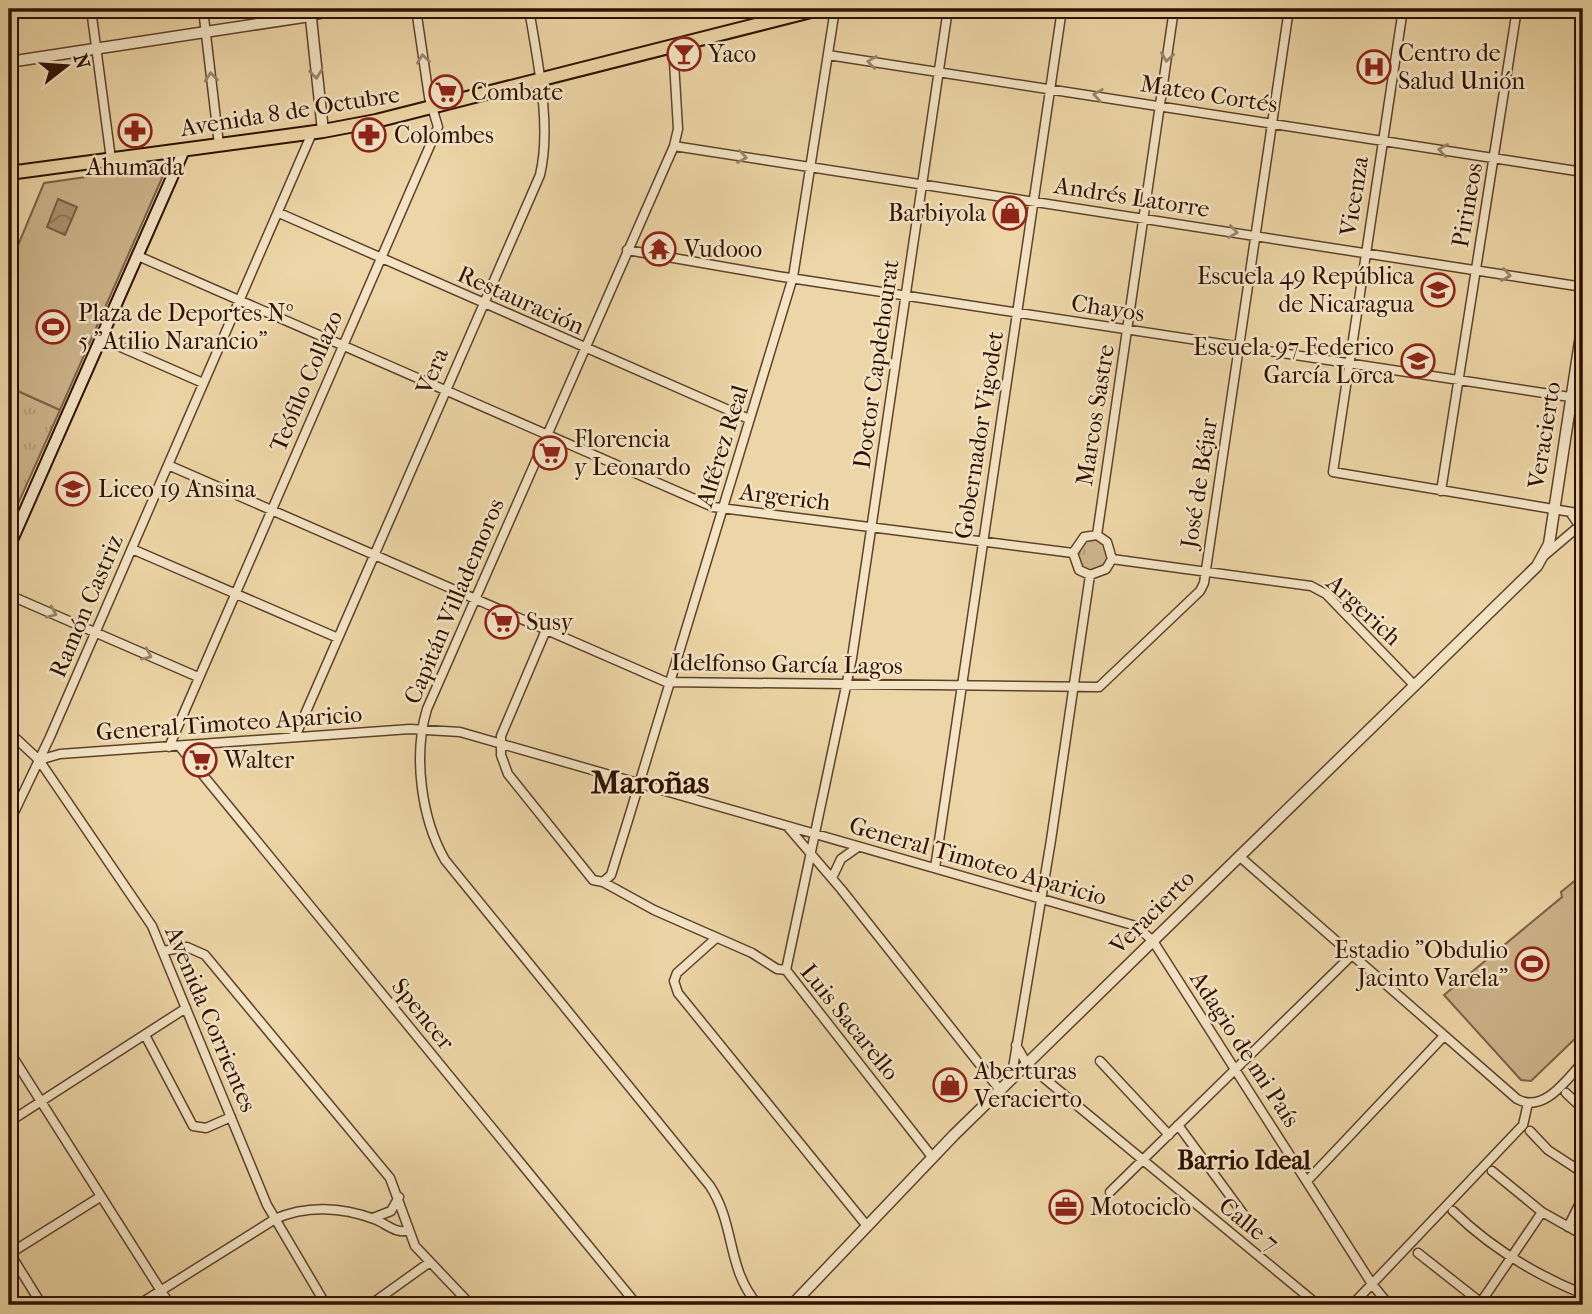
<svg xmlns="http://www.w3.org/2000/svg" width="1592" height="1314" viewBox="0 0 1592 1314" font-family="'IM FELL French Canon',serif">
<defs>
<pattern id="grass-tufts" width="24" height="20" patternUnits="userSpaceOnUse" patternTransform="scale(1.75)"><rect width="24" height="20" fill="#ccb48a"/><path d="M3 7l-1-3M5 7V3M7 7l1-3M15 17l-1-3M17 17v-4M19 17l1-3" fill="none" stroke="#b09a75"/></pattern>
<pattern id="water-waves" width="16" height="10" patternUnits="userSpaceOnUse" patternTransform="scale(1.75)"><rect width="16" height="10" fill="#ab926e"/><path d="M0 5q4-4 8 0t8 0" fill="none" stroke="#8c7658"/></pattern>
</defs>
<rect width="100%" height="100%" fill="#ecd5a6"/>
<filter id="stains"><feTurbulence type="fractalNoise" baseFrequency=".00286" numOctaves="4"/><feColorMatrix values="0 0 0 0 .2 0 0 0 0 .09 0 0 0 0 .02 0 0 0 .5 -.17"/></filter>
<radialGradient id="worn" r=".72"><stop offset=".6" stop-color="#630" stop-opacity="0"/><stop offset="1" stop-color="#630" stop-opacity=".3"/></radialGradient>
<path fill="url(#grass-tufts)" stroke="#7d6245" stroke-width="2" d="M9 387 60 410 9 524Z
M1077 555a16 16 0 1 1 32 0a16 16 0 1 1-32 0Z"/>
<path fill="#ccb48a" stroke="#7d6245" stroke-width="2" d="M163 166 166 169 60 410 9 387V267L44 183Z
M1583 874V1031L1531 1081 1521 1080 1444 995 1562 897 1561 892Z"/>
<path fill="url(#water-waves)" stroke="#795e42" stroke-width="2" d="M58 199 77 207 65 235 47 227Z"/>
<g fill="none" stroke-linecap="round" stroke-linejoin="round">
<defs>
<path id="minor" d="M91 9 111 159
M203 9 219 145
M1403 9 1333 472 1583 514
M310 16 343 9
M673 45 678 129 674 146 427 709C413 755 421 818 445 860L710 1186C736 1226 726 1268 758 1305
M828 55 1583 172
M674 146 1583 287
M279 213 749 419
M627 250 777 276 1583 399
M138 256 713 507 1073 553
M100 338 203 383
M168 465 666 682 1099 687 1200 591 1204 583 1289 9
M1441 491 1517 9
M1570 512 1583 531
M1097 535 1174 9
M132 549 338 638
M1073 553 1084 537 1097 535 1107 542 1112 559
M1073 553 1079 570 1090 575 1106 569 1112 559
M1545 555 1578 527
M1112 559 1311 586 1326 594 1415 686
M9 595 198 677
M546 630 501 736V755L508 774 593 880 603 882 654 910 752 953 777 969 786 970 933 1158
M9 732 39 760 152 926 267 1205 326 1305
M295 737 540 175C552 125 537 59 529 9
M169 747 438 127 429 97 416 9
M180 747 637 1305
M39 760 60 754 410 729 460 732 1136 926 1153 941 1372 1284 1389 1305
M9 823 50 737 312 133
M787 826 841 889 1000 1090
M1239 856 1517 1099C1544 1114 1567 1079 1583 1062
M935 868 1062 9
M832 878 841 859 858 847
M603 882 611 875 629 817 793 277 835 9
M715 939 677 973 674 981 678 993 867 1226
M163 951 187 947 205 955 390 1178 415 1246 471 1305
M786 970 852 658 948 9
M145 1035 193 1126 206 1128 231 1117
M1016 1045 1027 1064 1318 1305
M9 1051 170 1305
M1100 1061 1169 1135
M1011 1080 1051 840 1090 575
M1566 1093 1583 1109
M9 1122 186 1008
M1178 1125 1247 1219
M1530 1131 1548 1150 1583 1173
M1492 1171 1542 1212 1583 1235
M1307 1181 1444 1036
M1110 1192 1351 956
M1453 1211C1491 1248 1534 1274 1583 1294
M373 1218 391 1211 399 1197
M1568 1227 1583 1197
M9 1252 42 1305
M1418 1253 1484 1305
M9 1254 100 1197
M138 1305 275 1219C306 1205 342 1207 374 1219 386 1223 396 1235 409 1230
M370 1305 430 1262
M1352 1305 1523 1125 1528 1103
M1479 1305 1542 1212
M1574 1305 1583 1284"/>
<path id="tertiary" d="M310 9 323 131
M9 62 310 16
M792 1305 954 1135 1537 566 1549 544 1583 322"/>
<path id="secondary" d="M9 547 184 150"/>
<path id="primary" d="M9 173 323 131 376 121 819 9"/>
</defs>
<use href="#minor" stroke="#5e422a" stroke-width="11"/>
<use href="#tertiary" stroke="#5e422a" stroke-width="13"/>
<use href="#secondary" stroke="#2e1100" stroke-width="14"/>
<use href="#primary" stroke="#2e1100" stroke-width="16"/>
<use href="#minor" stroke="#f3e4c5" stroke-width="8"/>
<use href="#tertiary" stroke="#f3e4c5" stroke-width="10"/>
<use href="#secondary" stroke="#f3e4c5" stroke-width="10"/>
<use href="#primary" stroke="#ecd5a6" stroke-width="12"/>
</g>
<defs><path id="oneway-chevron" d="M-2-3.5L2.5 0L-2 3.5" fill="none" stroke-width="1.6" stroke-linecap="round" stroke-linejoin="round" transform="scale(1.75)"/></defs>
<g stroke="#9a856c">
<use href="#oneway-chevron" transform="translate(1167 57) rotate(98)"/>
<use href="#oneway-chevron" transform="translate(423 59) rotate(-98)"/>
<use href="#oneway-chevron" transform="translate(872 62) rotate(-172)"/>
<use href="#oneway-chevron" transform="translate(316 74) rotate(84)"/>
<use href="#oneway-chevron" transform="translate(211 77) rotate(-96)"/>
<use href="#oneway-chevron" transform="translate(1098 95) rotate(-171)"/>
<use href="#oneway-chevron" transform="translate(1443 150) rotate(-171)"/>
<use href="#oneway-chevron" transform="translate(742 157) rotate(9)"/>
<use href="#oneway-chevron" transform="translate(1233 232) rotate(8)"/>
<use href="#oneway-chevron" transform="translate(1506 275) rotate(9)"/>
<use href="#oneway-chevron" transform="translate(52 613) rotate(23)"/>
<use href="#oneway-chevron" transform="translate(147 655) rotate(24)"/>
</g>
<defs>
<symbol id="bar-ring" viewBox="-11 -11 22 22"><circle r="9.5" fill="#f3e4c5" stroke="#8f2418" stroke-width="1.5"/><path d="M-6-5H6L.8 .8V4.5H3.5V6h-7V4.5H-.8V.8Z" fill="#8f2418"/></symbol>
<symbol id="hospital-ring" viewBox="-11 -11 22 22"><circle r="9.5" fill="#f3e4c5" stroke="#8f2418" stroke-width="1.5"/><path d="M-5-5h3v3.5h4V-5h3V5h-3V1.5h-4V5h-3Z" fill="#8f2418"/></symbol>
<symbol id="supermarket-ring" viewBox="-11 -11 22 22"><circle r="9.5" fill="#f3e4c5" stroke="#8f2418" stroke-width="1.5"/><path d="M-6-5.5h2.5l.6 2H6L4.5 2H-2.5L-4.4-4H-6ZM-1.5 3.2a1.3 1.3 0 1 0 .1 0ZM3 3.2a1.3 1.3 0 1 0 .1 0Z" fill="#8f2418"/></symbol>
<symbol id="pharmacy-ring" viewBox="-11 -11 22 22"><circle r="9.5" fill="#f3e4c5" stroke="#8f2418" stroke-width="1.5"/><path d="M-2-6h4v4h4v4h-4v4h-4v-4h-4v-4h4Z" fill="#8f2418"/></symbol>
<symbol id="shop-ring" viewBox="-11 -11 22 22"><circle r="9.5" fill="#f3e4c5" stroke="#8f2418" stroke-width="1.5"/><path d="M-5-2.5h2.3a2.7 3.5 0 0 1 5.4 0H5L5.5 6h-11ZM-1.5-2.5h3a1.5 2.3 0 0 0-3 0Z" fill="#8f2418"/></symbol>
<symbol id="temple-ring" viewBox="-11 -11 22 22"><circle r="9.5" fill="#f3e4c5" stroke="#8f2418" stroke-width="1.5"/><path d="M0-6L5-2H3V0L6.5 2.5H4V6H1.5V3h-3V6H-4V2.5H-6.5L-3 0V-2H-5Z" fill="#8f2418"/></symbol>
<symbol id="school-ring" viewBox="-11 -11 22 22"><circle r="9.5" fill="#f3e4c5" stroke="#8f2418" stroke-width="1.5"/><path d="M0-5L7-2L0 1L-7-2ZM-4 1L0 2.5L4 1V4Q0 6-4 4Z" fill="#8f2418"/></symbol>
<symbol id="stadium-ring" viewBox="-11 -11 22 22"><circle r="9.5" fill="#f3e4c5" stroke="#8f2418" stroke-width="1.5"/><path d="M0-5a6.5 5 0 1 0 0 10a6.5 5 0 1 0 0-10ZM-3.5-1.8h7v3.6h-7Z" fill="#8f2418"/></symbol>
<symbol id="office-ring" viewBox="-11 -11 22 22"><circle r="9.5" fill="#f3e4c5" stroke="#8f2418" stroke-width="1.5"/><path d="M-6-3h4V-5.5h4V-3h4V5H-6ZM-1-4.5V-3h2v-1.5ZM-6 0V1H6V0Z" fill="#8f2418"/></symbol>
</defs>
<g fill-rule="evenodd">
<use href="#bar-ring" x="665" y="35" width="38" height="38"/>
<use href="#hospital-ring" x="1355" y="48" width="38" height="38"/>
<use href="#supermarket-ring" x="427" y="73" width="38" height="38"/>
<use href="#pharmacy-ring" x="116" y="112" width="38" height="38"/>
<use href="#pharmacy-ring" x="350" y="116" width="38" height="38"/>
<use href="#shop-ring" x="991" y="194" width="38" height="38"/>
<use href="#temple-ring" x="640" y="230" width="38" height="38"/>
<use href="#school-ring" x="1419" y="271" width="38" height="38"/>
<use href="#stadium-ring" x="34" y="308" width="38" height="38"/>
<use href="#school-ring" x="1399" y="342" width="38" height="38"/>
<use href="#supermarket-ring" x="531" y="434" width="38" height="38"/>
<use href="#school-ring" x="54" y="470" width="38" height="38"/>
<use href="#supermarket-ring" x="483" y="603" width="38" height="38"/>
<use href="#supermarket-ring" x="181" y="741" width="38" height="38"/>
<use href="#stadium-ring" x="1513" y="945" width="38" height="38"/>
<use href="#shop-ring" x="931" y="1066" width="38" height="38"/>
<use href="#office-ring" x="1047" y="1188" width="38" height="38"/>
</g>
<g text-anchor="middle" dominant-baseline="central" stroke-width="5" stroke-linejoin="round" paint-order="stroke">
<g font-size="24" fill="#2e1100" stroke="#f3e4c5" text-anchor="start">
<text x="1398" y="53">Centro de<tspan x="1398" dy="28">Salud Unión</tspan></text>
<text x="708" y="54">Yaco</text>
<text x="471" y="92">Combate</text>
<text x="394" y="135">Colombes</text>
<text x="135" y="167" text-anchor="middle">Ahumada</text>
<text x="986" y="213" text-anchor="end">Barbiyola</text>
<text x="684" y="249">Vudooo</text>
<text x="1414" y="276" text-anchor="end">Escuela 49 República<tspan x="1414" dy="28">de Nicaragua</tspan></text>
<text x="78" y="313">Plaza de Deportes Nº<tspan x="78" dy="28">5 "Atilio Narancio"</tspan></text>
<text x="1394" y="347" text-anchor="end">Escuela 97 Federico<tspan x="1394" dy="28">García Lorca</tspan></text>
<text x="574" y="439">Florencia<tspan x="574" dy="28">y Leonardo</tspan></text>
<text x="98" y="489">Liceo 19 Ansina</text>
<text x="526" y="622">Susy</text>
<text x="224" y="760">Walter</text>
<text x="1508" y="950" text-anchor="end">Estadio "Obdulio<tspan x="1508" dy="28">Jacinto Varela"</tspan></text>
<text x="974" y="1071">Aberturas<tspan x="974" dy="28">Veracierto</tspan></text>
<text x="1090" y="1207">Motociclo</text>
</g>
<g font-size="24" fill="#2e1100" stroke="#f3e4c5">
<text transform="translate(1209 94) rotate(9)">Mateo Cortés</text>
<text transform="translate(290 111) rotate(-9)">Avenida 8 de Octubre</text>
<text transform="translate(1354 196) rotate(-81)">Vicenza</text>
<text transform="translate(1132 197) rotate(9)">Andrés Latorre</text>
<text transform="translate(1467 205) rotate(-80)">Pirineos</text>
<text transform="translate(521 300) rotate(24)">Restauración</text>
<text transform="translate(1108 308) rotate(9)">Chayos</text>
<text transform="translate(876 364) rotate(-82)">Doctor Capdehourat</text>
<text transform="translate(432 371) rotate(-67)">Vera</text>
<text transform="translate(306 381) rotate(-67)">Teófilo Collazo</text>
<text transform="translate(1095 415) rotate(-81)">Marcos Sastre</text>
<text transform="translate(979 435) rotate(-81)">Gobernador Vigodet</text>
<text transform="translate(1544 435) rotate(-81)">Veracierto</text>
<text transform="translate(722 446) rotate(-73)">Alférez Real</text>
<text transform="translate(1199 483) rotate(-81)">José de Béjar</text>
<text transform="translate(785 497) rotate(7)">Argerich</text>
<text transform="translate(454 601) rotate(-67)">Capitán Villademoros</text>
<text transform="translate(86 606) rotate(-67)">Ramón Castriz</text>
<text transform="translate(1364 610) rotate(43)">Argerich</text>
<text transform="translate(787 664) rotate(1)">Idelfonso García Lagos</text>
<text transform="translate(229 723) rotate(-4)">General Timoteo Aparicio</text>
<text transform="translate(978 861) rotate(16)">General Timoteo Aparicio</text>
<text transform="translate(1152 912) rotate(-45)">Veracierto</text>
<text transform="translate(423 1014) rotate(51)">Spencer</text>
<text transform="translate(211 1019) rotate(67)">Avenida Corrientes</text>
<text transform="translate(850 1022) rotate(51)">Luis Sacarello</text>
<text transform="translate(1245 1049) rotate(57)">Adagio de mi País</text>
<text transform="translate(1249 1224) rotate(39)">Calle 7</text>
</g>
<g font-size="26" font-weight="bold" fill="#2e1100" stroke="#f3e4c5">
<text x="1244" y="1160">Barrio Ideal</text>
</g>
<g font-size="32" font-weight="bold" fill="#2e1100" stroke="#f3e4c5">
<text x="650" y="782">Maroñas</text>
</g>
</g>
<rect width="1592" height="1314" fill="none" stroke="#ecd5a6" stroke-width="35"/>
<rect x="10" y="10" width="1571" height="1293" fill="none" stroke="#2e1100" stroke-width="3.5"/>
<rect x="18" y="18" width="1557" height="1279" fill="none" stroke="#2e1100" stroke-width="2"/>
<g transform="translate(66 66) rotate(73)" stroke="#f3e4c5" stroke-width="5" paint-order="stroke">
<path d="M0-5L12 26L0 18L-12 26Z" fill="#2e1100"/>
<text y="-10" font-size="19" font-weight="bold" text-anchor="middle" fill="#2e1100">N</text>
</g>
<rect width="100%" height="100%" filter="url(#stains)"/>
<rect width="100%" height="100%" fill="url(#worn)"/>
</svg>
